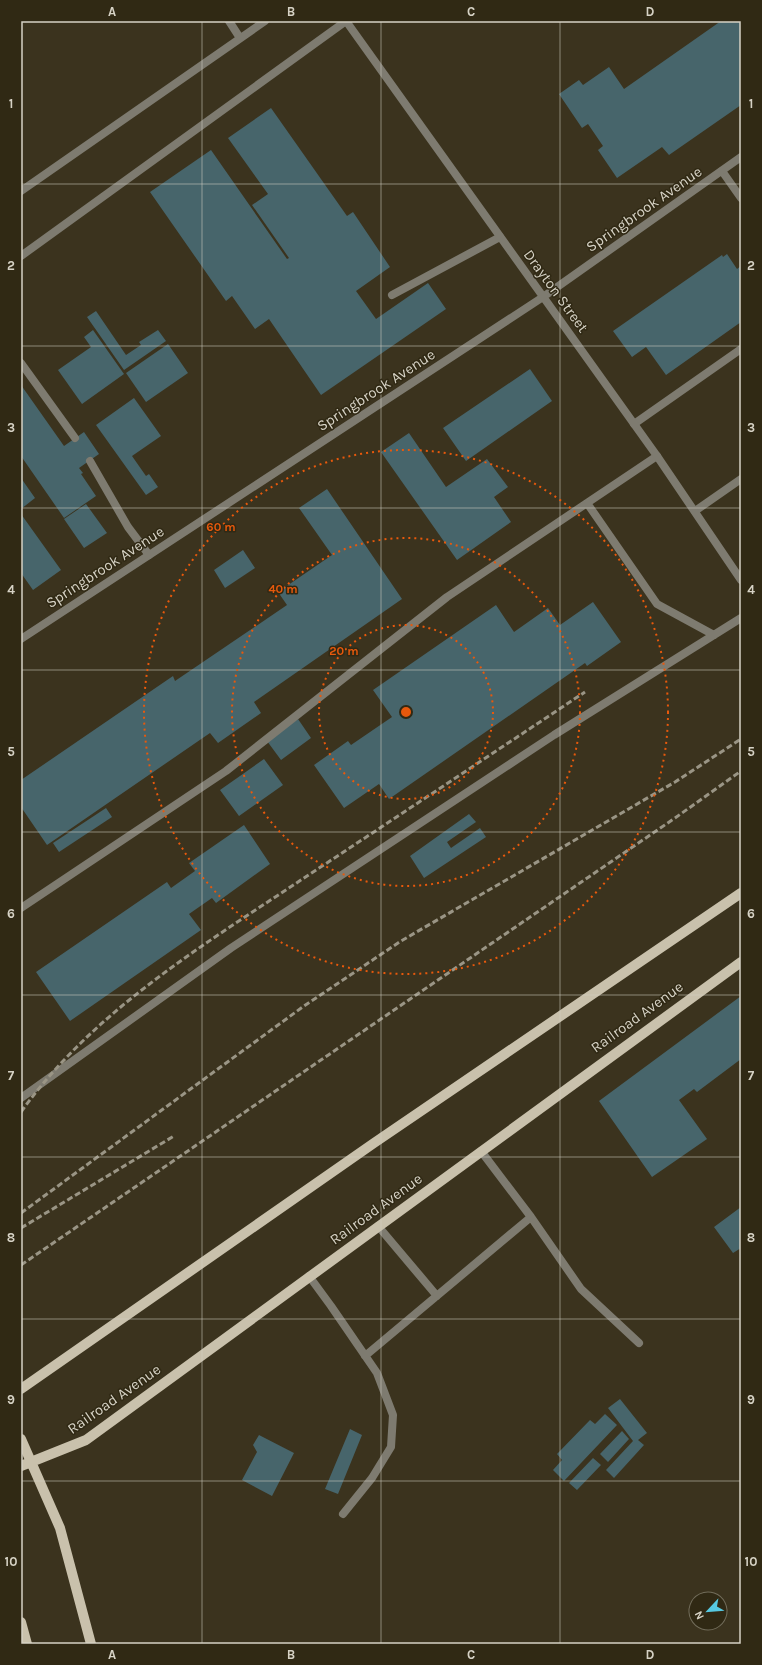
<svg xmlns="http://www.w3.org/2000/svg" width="762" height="1665" viewBox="0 0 762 1665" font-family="Karla,sans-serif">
<rect width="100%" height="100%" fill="#3b331e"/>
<path fill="#47656b" d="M721 21H741V105L669 155 662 147 617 178 598 150 603 146 588 124 582 128 559 94 579 80 583 85 609 67 624 89Z
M271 108 347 216 353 212 390 267 356 291 376 319 428 283 446 309 321 395 269 319 255 329 232 296 226 301 150 192 211 150 287 259 289 258 252 205 268 194 228 138Z
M727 254 737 269 741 266V322L666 375 646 347 632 357 613 331 722 255 723 257Z
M96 311 126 355 141 345 139 342 158 330 166 341 124 370 87 317Z
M93 330 124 374 82 404 58 370 91 347 84 337Z
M168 344 188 373 146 402 126 373Z
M530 369 552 401 466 461 443 428Z
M21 385 64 446 84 432 99 454 79 468 83 473 81 474 96 496 64 518 21 456Z
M134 398 161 436 132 456 146 476 149 474 158 487 146 495 96 425Z
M409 433 446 487 487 459 508 487 494 497 511 522 457 560 381 452Z
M21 478 35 498 21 509Z
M327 489 402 599 254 702 261 713 218 743 210 733 47 845 21 807V780L173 676 175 681 287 605 278 592 332 555 299 508Z
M86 504 107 533 84 548 64 519Z
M21 514 61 570 33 590 21 573Z
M243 550 255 568 225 588 214 570Z
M593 602 621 642 587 666 585 663 389 799 379 784 344 808 314 765 348 741 351 745 392 717 373 690 496 605 514 632 548 608 560 625Z
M298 719 311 738 281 760 267 741Z
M264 759 283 785 239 816 220 790Z
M106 808 112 817 59 852 53 843Z
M469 814 476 822 447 842 451 848 480 828 486 837 424 878 410 856Z
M244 825 270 864 216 903 212 898 189 914 201 930 70 1021 36 972 167 882 171 888 195 871 189 863Z
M741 996V1059L697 1092 694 1089 679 1100 707 1139 652 1177 599 1101Z
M741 1207V1248L733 1253 714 1227Z
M620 1399 647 1433 638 1440 644 1445 614 1478 606 1470 633 1441 608 1408Z
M605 1414 617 1425 564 1481 553 1470 562 1460 557 1454 590 1420 595 1424Z
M350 1429 362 1435 338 1494 325 1489Z
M622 1431 629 1439 608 1462 600 1454Z
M259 1435 294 1453 272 1496 242 1480 257 1452 253 1445Z
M593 1458 601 1465 577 1490 569 1483Z"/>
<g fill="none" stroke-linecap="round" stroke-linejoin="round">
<path stroke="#7e7b70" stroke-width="8" d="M229 21 240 38
M722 171 741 198
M21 191 265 21
M21 256 346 21
M392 295 500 237
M21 363 75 438
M634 424 741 349
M90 461 128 527 149 555
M587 503 657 604 714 635
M695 511 741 479
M21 908 226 771 447 597 657 456
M21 1098 231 948 554 735 741 618
M481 1151 531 1217 581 1289 639 1343
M378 1226 437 1296
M309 1276 331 1306 377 1373 393 1415 391 1447 372 1478 343 1514
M365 1356 531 1217"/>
<path stroke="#7e7b70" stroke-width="8" d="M346 21 657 456 741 580
M21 639 543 297 741 157"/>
<path stroke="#c9c1ac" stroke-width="10" d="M21 1389 374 1143 741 893
M21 1439 60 1528 91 1644
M21 1466 86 1440 741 962
M21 1622 27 1644"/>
<path stroke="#9a9585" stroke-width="3" stroke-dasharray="6 3" stroke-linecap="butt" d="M21 1112C94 1010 205 944 307 876 400 815 493 753 585 692
M21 1213 304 1006 401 941 675 782 741 739
M21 1228 174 1136
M21 1265 675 818 741 771"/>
</g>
<path fill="none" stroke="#d6d2c5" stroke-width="1" stroke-opacity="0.55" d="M202 21V1644M381 21V1644M560 21V1644M21 184H741M21 346H741M21 508H741M21 670H741M21 832H741M21 995H741M21 1157H741M21 1319H741M21 1481H741"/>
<g fill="none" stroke="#e8590c" stroke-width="2" stroke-dasharray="2 4">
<circle cx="406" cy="712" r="87"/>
<circle cx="406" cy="712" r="174"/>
<circle cx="406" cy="712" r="262"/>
</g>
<g text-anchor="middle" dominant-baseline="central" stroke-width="3" stroke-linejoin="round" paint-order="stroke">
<g font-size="15" fill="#d6d2c5" stroke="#302914">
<text transform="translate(644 209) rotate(-35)">Springbrook Avenue</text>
<text transform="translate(556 291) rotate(54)">Drayton Street</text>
<text transform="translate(376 390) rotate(-33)">Springbrook Avenue</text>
<text transform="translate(105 567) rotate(-33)">Springbrook Avenue</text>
<text transform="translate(637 1017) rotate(-36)">Railroad Avenue</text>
<text transform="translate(376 1209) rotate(-36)">Railroad Avenue</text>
<text transform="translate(114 1399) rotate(-35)">Railroad Avenue</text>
</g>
</g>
<circle cx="406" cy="712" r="6" fill="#e8590c" stroke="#302914" stroke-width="2"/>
<g font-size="12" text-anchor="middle" font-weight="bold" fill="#e8590c" stroke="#302914" stroke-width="3" stroke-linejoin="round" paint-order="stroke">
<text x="221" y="531">60 m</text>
<text x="283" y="593">40 m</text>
<text x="344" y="655">20 m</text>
</g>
<rect width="762" height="1665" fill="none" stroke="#302914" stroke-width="44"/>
<g transform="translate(708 1611) rotate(244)"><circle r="19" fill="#302914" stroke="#726d5b"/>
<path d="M0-3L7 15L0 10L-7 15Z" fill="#56c9e1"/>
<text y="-6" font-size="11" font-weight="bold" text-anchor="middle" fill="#d6d2c5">N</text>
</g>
<rect x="22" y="22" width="718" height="1621" fill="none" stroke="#d6d2c5" stroke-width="1.5"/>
<g font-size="13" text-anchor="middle" font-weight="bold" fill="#d6d2c5">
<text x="112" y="16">A</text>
<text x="291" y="16">B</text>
<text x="471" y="16">C</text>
<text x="650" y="16">D</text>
<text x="11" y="108">1</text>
<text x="751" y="108">1</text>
<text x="11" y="270">2</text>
<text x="751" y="270">2</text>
<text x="11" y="432">3</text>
<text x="751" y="432">3</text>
<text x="11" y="594">4</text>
<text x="751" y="594">4</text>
<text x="11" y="756">5</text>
<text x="751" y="756">5</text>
<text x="11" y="918">6</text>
<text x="751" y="918">6</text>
<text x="11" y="1080">7</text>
<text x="751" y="1080">7</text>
<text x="11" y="1242">8</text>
<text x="751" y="1242">8</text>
<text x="11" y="1404">9</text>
<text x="751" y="1404">9</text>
<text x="11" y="1566">10</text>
<text x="751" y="1566">10</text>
<text x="112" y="1659">A</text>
<text x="291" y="1659">B</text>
<text x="471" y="1659">C</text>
<text x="650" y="1659">D</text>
</g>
</svg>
